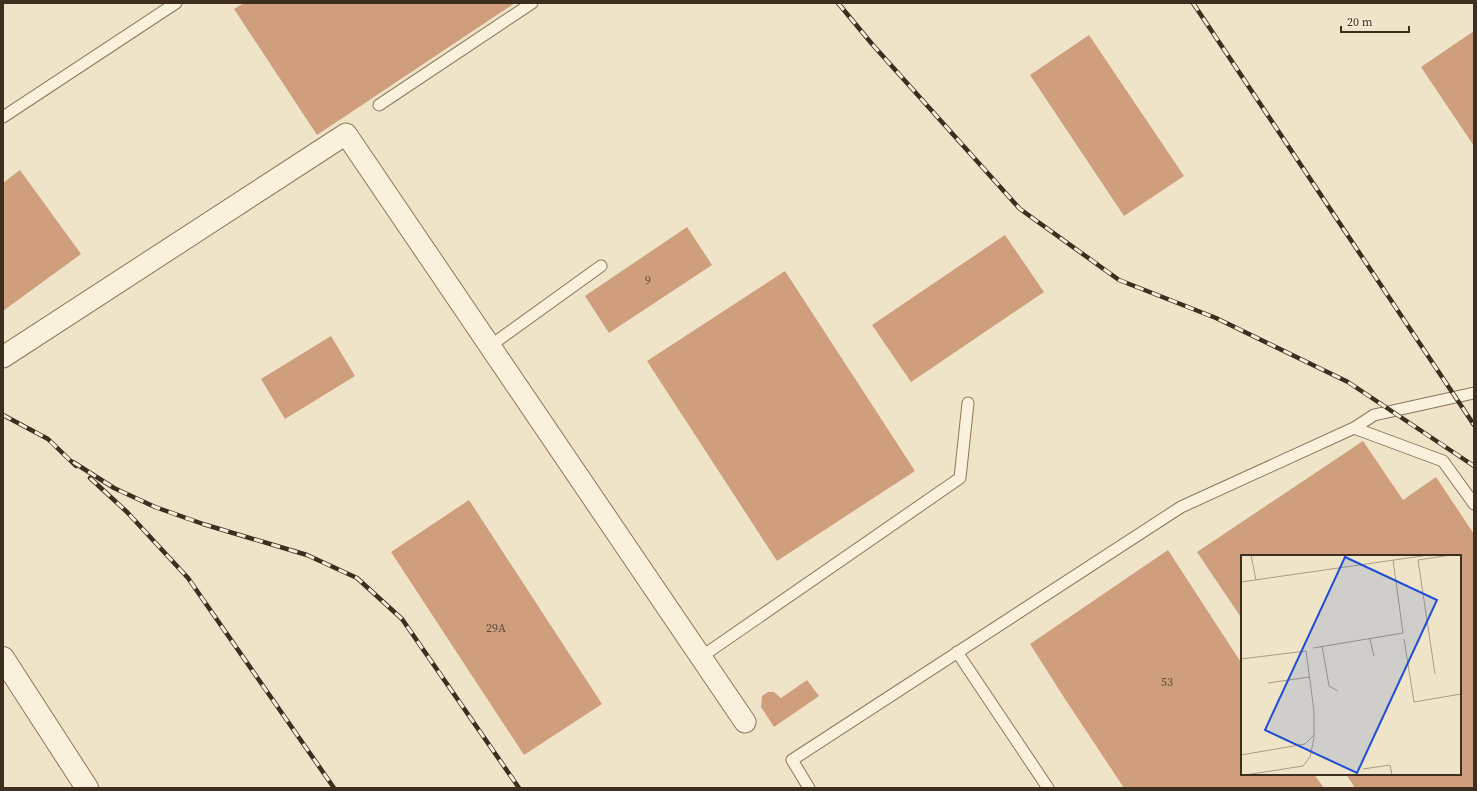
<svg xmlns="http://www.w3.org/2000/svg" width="1477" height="791" viewBox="0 0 1477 791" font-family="'Source Serif 4',serif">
<rect width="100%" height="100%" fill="#f0e4c8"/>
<path fill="#cf9f7d" d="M244 3H515L317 135 234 9Z
M1474 31V146L1421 67Z
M1089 35 1184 176 1124 216 1030 75Z
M20 170 81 254 3 311V183Z
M687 227 712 265 609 333 585 296Z
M1005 235 1044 292 911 382 872 325Z
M785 271 915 471 777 561 647 361Z
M331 336 355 376 285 419 261 379Z
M1363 441 1403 500 1436 477 1474 534V788H1355L1346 774H1460V556H1242V619L1197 552Z
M469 500 602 704 524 755 391 552Z
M1168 550 1242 664V774H1314L1324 788H1124L1065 699 1030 644Z
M807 680 819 696 774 727 761 707 762 696 768 692H774L781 698Z"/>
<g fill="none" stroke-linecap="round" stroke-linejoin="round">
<defs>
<path id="service" d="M379 105 532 3
M3 117 176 3
M490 346 601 266
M1354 428 1443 461 1474 504
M957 652 1048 788
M701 657 960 478 968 403
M809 788 792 760 1181 507 1354 428 1374 415 1474 393"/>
<path id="minor" d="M3 357 346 134 745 722"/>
<path id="tertiary" d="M3 658 87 788"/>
</defs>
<use href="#service" stroke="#8d765c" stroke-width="13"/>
<use href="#minor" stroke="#8d765c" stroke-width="23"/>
<use href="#tertiary" stroke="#8d765c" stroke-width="24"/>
<use href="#service" stroke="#faf1dc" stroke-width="11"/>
<use href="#minor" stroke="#faf1dc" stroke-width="21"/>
<use href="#tertiary" stroke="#faf1dc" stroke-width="22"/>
<defs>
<path id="rail" d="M838 3 872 44 1020 209 1119 280 1216 318 1348 382 1474 466
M1193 3 1474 425
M3 415 48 439 76 466
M73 462 114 488 155 507 203 524 307 555 357 578 402 619 519 788
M90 478 127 512 188 578 334 788"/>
</defs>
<use href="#rail" stroke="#3d2e20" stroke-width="4.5"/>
<use href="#rail" stroke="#f7eed8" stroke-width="3" stroke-dasharray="9" stroke-linecap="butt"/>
</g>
<g text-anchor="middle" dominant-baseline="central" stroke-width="3.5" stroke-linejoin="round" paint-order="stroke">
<g font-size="12" fill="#624a37">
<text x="648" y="280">9</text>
<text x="496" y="628">29А</text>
<text x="1167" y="682">53</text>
</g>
</g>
<g transform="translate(1241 555)">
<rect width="220" height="220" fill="#f0e4c8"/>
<path fill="none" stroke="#a89b85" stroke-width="1" d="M10 0 15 25M0 27 188 0M129 84 133 101M163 84 173 147 220 139M81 91 88 131 97 136M72 93 162 78 152 5M0 104 65 96 73 156V183L69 202 62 211 4 220M194 119 177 5 210 0M27 128 68 122M0 200 64 189 73 180M122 214 149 210 151 220"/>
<path fill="#1d4ed8" fill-opacity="0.15" stroke="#1d4ed8" stroke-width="2" d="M104 2 196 45 116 218 24 175Z"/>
<rect width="220" height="220" fill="none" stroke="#3d2e20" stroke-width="2"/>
</g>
<rect width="1477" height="791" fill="none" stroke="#3d2e20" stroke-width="8"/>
<path d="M1341 26v6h68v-6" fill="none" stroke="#3d2e20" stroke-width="2"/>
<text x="1347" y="26" font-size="12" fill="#3d2e20" stroke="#f7eed8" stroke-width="3" paint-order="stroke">20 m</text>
</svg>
